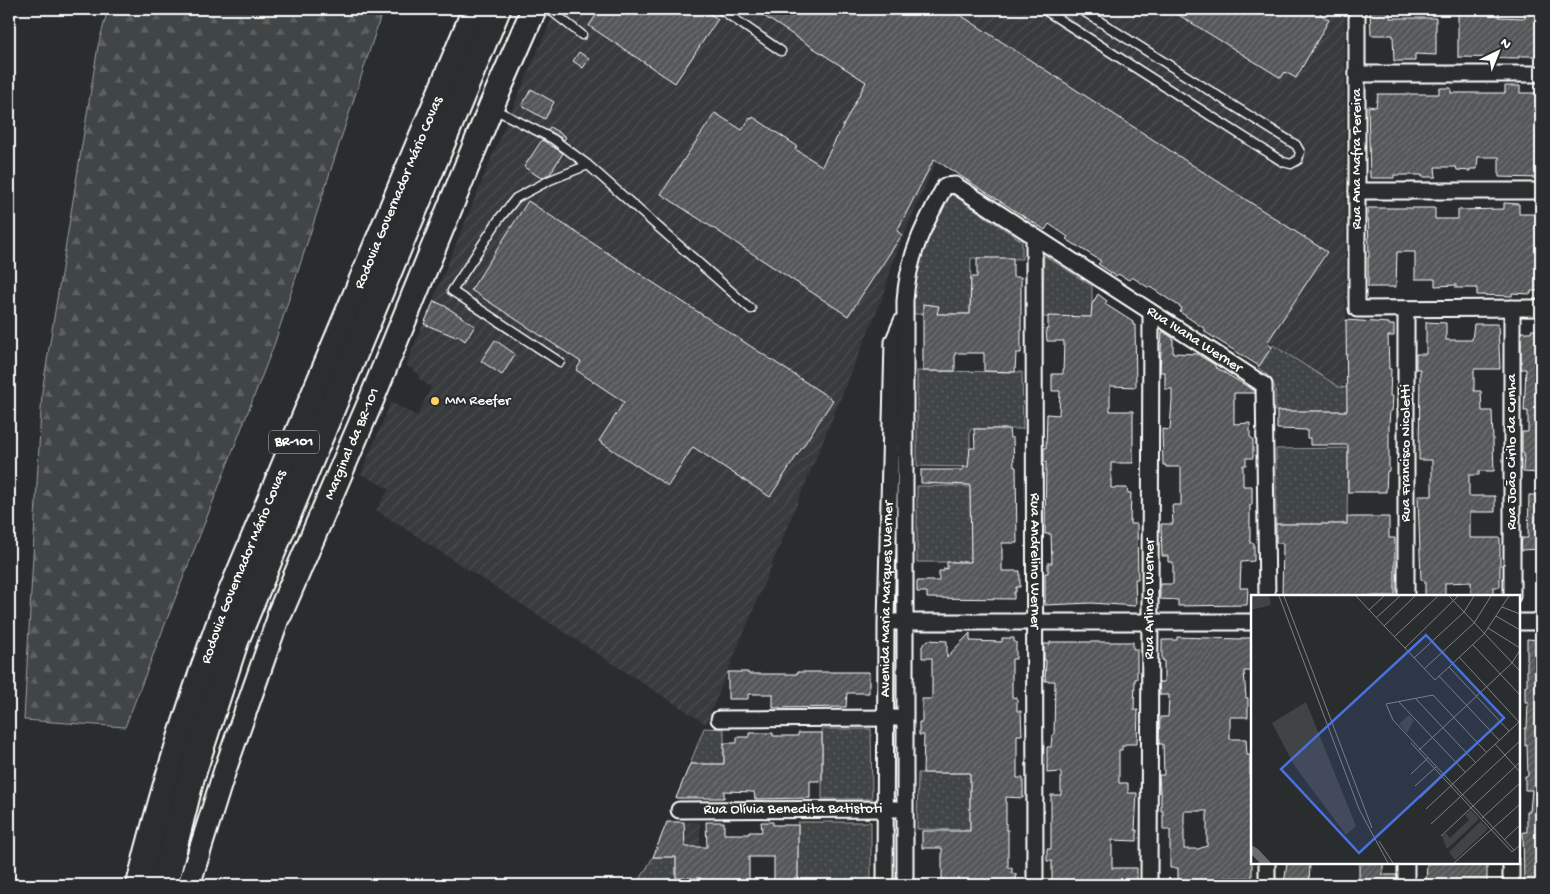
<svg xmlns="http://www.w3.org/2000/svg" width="1550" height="894" viewBox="0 0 1550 894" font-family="'Gochi Hand',sans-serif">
<defs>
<pattern id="industrial-furrows" width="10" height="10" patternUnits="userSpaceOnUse" patternTransform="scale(1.25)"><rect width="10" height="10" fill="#373a3b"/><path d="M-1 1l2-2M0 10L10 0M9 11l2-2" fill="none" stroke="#4b4e4f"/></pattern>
<pattern id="grass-dots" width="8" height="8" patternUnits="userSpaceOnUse" patternTransform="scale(1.25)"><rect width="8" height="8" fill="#414445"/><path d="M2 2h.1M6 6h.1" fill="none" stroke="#5e6061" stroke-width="1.8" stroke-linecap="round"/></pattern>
<pattern id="forest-firs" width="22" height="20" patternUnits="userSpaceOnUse" patternTransform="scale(1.25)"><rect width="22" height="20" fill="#414445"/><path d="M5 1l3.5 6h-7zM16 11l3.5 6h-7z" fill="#5e6061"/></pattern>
<pattern id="building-hatch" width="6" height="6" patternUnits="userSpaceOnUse" patternTransform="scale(1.25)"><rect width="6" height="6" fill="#555758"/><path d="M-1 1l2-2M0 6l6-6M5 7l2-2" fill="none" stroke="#6e7071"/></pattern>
</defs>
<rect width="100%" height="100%" fill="#2a2d2e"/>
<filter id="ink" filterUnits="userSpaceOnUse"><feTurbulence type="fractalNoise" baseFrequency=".02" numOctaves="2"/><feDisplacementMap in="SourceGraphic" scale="10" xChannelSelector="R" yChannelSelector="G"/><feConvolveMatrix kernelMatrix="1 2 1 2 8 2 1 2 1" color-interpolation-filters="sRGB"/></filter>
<g filter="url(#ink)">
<path fill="url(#industrial-furrows)" d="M556 9H1345L1346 388 1339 387 947 134 934 159 936 161 893 261 885 291 706 724 376 510 389 489 361 474 391 402 417 416 431 387 418 378 419 374 406 365 504 128Z
M667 822H700V857H653Z"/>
<path fill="url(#grass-dots)" stroke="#a0a2a2" d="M948 195H953L1022 241V259L971 258 970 314H914C914 305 913 296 913 287 914 261 934 217 948 195Z
M1044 255 1092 286V317H1043Z
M1273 345 1339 387 1348 388 1347 411H1275C1275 387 1279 382 1258 368Z
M917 371 1022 372 1023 429H970V467L917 466Z
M1348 448 1347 524H1276V449Z
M917 486H970L971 562H917Z
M704 728 724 729V764H690Z
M822 729H871L872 799H822Z
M918 773H970V830L917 829Z
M798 822H871V885H798Z
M653 857H676V885H637Z"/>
<path fill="url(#forest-firs)" stroke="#a0a2a2" d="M108 9H383L274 345 125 727 24 720 42 392 98 46Z"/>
<path fill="url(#building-hatch)" stroke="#fff" fill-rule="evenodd" d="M600 9H702L718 19 675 83 589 26Z
M753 9H951L1327 252 1267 343 1272 347 1259 366 1205 332V329L1180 312 1182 308 1150 287 1149 288 1132 277 1129 280 1118 274 1116 276 1098 264 1101 261 1066 239 1068 237 1049 224 1045 230 934 159 897 231 902 235 848 316 661 194 715 113 742 130 750 118 752 119 753 117 797 146 795 149 822 166 866 82Z
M1169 9H1323L1320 14 1329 20 1296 78 1285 72 1281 78Z
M1370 9H1390V18H1436V55L1415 54V61H1394L1393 35H1371Z
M1458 9H1499V17L1525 18V9H1541V56H1519V58L1458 57Z
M579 52 589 59 583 68 573 61Z
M1505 86H1520V93H1541L1540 178 1499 177V157H1478L1477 169H1470V171L1457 170 1456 167H1435L1436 177H1422V175H1394V178H1370L1368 106 1376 107 1378 94H1439V88H1451V93H1505Z
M531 89 554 102 545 119 522 106Z
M550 127 566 137 564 140 548 130Z
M542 140 563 153 550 174 541 178 524 167Z
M528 201 833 400 770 497 693 447 668 486 599 441 624 402 576 370 581 362 471 290Z
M1504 203 1519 204V214H1540V291H1531V294L1512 293V296L1477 295V288H1456V285L1435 286V279H1415V252H1397L1396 287H1368V257H1369L1368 208H1435V219H1458V210L1504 209Z
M977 258H1013V277H1021V353H1016L1015 372 984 371V353H955V371H923V304L939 306 937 314H970L971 277H977Z
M1098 294 1107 301 1105 304 1133 322V325H1135L1136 387 1110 386V411H1133V463H1111V488H1127L1128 493H1131L1130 524H1137L1138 579H1135L1136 604 1135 606 1091 603 1045 605V573H1048V563H1052L1051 534H1045L1046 462H1044V448H1046L1047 414 1059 415 1060 391H1052V374H1063L1064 341H1047L1046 329H1048V316L1091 317 1092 304Z
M434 301 445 306 475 326 465 341 457 335 456 337 424 324Z
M1346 320 1389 323V325H1394V336H1388L1389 369H1391L1390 396H1393L1392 411H1390L1389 425V471H1387L1386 492H1348V445H1310V438H1307V430L1277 429V411H1347Z
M1426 322 1446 323V340H1472L1474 324H1498L1500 369H1474V391H1481L1482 411H1492L1494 471H1479V475H1469V496H1495V512H1470V538H1500V587H1493V596H1471V582L1445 583V596H1425V581L1421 580 1418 496H1432V460H1419L1420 369H1416V354H1426Z
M1531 330H1541L1540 473 1523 472 1524 453H1522V432H1528V411H1524L1526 369H1521V332H1531Z
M1162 331 1173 338V353L1197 354 1215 365V367L1255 391V393H1234V424L1250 423V437L1253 439V458H1246V465H1243V486H1252V505H1250V543H1254V561L1241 562 1240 588H1248L1247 605 1178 606V600L1160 599V584H1173V562H1168V556H1162L1161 524H1173L1172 505H1181V467H1166V465H1163L1162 429 1170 430 1172 400V389H1165V372H1160Z
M495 340 515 354 502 375 481 361Z
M974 429H1009L1010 438H1013L1014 467H1016L1017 543H1002V571H1020V587H1016V592H1014V599L927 598V592H917V581H939V571H944V568L947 569V562H971L970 485 921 483V470H963V467H968L970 448H975Z
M1529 495H1541V549L1521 550 1522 538H1528Z
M1347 517H1389V538H1395V596H1282L1283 543H1276V524H1347Z
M970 633V641L1002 642V638H1014V642H1016V659H1012V697L1017 698V711H1021L1022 735H1017V778H1023V798L1006 797V830H1008V868H1012V874H1016L1015 885H942V848H922V831H970V773H923L924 735H919V722H922V699H932V658H922V646L928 640 947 641V657Z
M1177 637 1241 639V638H1252V671H1244L1246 698H1248V717H1230V739H1246L1247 755H1250V777H1252V878H1224V885H1178V868H1170V830H1163V811H1161V792H1160L1159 775H1164L1163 744H1159L1160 717H1168L1169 695H1160L1159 682H1164V660H1162V640H1177ZM1184 811H1207V846L1198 849H1184Z
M1527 639 1541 640V885H1524L1523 832H1527V811H1530L1532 790H1525V776H1528L1527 745 1525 746V728H1527L1528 702H1525V686H1527Z
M1050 642H1133V649H1137V679H1135L1134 710H1138L1137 744H1125V746H1122V750H1119V783H1128V793H1137L1135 830H1137V841L1112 840V868H1137V885H1052V861H1047V849H1051V795H1061V772L1047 773V747H1051L1052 735H1054L1055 681H1045L1046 660H1044V644H1050Z
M728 672H748V674H797V672H869V693H847L846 707 773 708V694H748V699H728Z
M749 733H773V736H798V733H822V781H810V798L755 799 754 792 724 791V798H676L690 764H724V743H737V737H749Z
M667 822H684L685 847H707L706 822H724V834H749V832H762L761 822H773V825H798V885H774V857H749V885H707L701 884V878H676V857H653Z
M1287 863H1310L1309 885 1284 884Z
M1359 863H1383V875H1397V885H1359Z
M1427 863H1487V885H1426Z"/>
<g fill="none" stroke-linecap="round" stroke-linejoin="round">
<defs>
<path id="lane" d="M546 9 554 13 582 35
M720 9 781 51
M1043 9 1283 162 1291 164 1298 160 1300 152 1296 145 1080 9
M492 108 553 139 588 165 751 309
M560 362 452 291 499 219 516 198 550 180 588 165
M9 884 10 885"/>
<g id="street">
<path d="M1357 9V309L1541 308"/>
<path d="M1357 74H1541"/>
<path d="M1357 191H1541"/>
<path id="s1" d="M1034 237 1035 885"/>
<path d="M1406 596V309"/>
<path d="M1512 596V308"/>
<path d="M895 622H1252"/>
<path d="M1519 622H1541"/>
<path d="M719 719 896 718"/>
<path id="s2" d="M679 810 896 809"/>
<path id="s3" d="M885 885 886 622 893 342 902 321"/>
<path id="s4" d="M905 885V301C908 255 924 225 945 186L955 185 1264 385 1267 596"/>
<path id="s5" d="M1149 885 1151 312"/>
<path d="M1267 885V863"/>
<path d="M1406 885V863"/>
<path d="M1511 885V863"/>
</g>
<path id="secondary" d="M189 885 225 770 280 613"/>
<g id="primary">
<path id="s6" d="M280 613 370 403 491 107 534 9"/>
</g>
<g id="highway">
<path id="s7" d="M140 885C163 790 193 696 227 604L476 9"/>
<path d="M164 885 191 777 235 641 497 9"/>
</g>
</defs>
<use href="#lane" stroke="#fff" stroke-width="11"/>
<use href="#street" stroke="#fff" stroke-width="19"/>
<use href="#secondary" stroke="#fff" stroke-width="25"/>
<use href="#primary" stroke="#fff" stroke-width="28"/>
<use href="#highway" stroke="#fff" stroke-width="30"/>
<use href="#lane" stroke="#2a2d2e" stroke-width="8"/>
<use href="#street" stroke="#2a2d2e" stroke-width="15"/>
<use href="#secondary" stroke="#2a2d2e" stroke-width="21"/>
<use href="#primary" stroke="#2a2d2e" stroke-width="24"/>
<use href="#highway" stroke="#2a2d2e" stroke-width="26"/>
</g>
</g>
<circle fill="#ffd166" stroke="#2a2d2e" stroke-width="2" cx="435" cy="401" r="5"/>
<g text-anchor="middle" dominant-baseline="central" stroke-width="4" stroke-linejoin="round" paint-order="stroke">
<rect fill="#2a2d2e" stroke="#bfc0c0" stroke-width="1" x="269" y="430.5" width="50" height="23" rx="4"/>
<g font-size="14" font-weight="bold" fill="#fff">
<text x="294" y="442">BR-101</text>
</g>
<g font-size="15" fill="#fff" stroke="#2a2d2e">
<text transform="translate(1357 159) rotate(-90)">Rua Ana Mafra Pereira</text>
<text stroke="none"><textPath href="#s7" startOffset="740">Rodovia Governador Mário Covas</textPath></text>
<text stroke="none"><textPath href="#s4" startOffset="1002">Rua Ivana Werner</textPath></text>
<text stroke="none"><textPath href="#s6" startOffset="184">Marginal da BR-101</textPath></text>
<text transform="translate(1512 452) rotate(-90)">Rua João Cirilo da Cunha</text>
<text transform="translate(1406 453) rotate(-90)">Rua Francisco Nicoletti</text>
<text stroke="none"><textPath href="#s1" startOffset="324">Rua Andrelino Werner</textPath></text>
<text stroke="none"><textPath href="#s7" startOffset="335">Rodovia Governador Mário Covas</textPath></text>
<text stroke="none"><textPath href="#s3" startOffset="286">Avenida Maria Marques Werner</textPath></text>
<text stroke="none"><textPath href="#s5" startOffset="286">Rua Arlindo Werner</textPath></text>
<text stroke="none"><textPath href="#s2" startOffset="114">Rua Olívia Benedita Batistoti</textPath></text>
</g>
<g font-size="15" fill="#fff" stroke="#2a2d2e" text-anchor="start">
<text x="445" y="401">MM Reefer</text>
</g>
</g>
<g transform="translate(1251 595)">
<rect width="269" height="269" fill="#2a2d2e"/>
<path d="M0 1H18L20 10 0 15ZM158 120 163 125 156 138 148 129ZM220 215 228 224 196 254 191 241 195 238 199 243 218 225 214 220ZM230 226 237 234 204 265 198 257Z" fill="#414445"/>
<path d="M55 107 105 231 95 240 43 170 21 128Z" fill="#414445"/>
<path d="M0 250 7 254 20 268H9L0 259Z" fill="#6a6c6d"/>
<path fill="none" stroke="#7f8182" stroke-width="1" d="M28 1 108 214 137 268M33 1 121 233M105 1 184 85 233 39 258 1M198 1 269 76M251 12 269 19M118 15 133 1M245 21 269 35M125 23 149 1M133 31 164 1M237 33 269 53M143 42 187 1M222 50 269 100M154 53 207 1M208 62 268 127M163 63 213 17 223 1M198 72 258 136M173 74 223 28 240 1M188 81 248 145M165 104 224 167M148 107 214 177M160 148 261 257 269 250M244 149 269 177M168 155 261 68 269 55M235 157 182 100 135 109 142 125 263 255M160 179 177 163M164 191 185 172M169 203 193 180M175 214 269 126M231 223 269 188M180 229 269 146M190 241 269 167M253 245 269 230M128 246 142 268M203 268 269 209"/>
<path fill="#4a71e0" fill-opacity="0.15" stroke="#4a71e0" stroke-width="2.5" d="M175 40 253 123 108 258 30 174Z"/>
<rect width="269" height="269" fill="none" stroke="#fff" stroke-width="2.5"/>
</g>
<rect width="1550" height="894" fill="none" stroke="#2a2d2e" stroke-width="30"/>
<rect x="15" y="15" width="1520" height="864" fill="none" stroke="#fff" stroke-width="2" filter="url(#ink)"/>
<g transform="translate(1498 52) rotate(43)" stroke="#2a2d2e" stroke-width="4" paint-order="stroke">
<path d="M0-4L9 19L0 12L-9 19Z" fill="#ffffff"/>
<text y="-8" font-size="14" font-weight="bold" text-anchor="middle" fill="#ffffff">N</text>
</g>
</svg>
